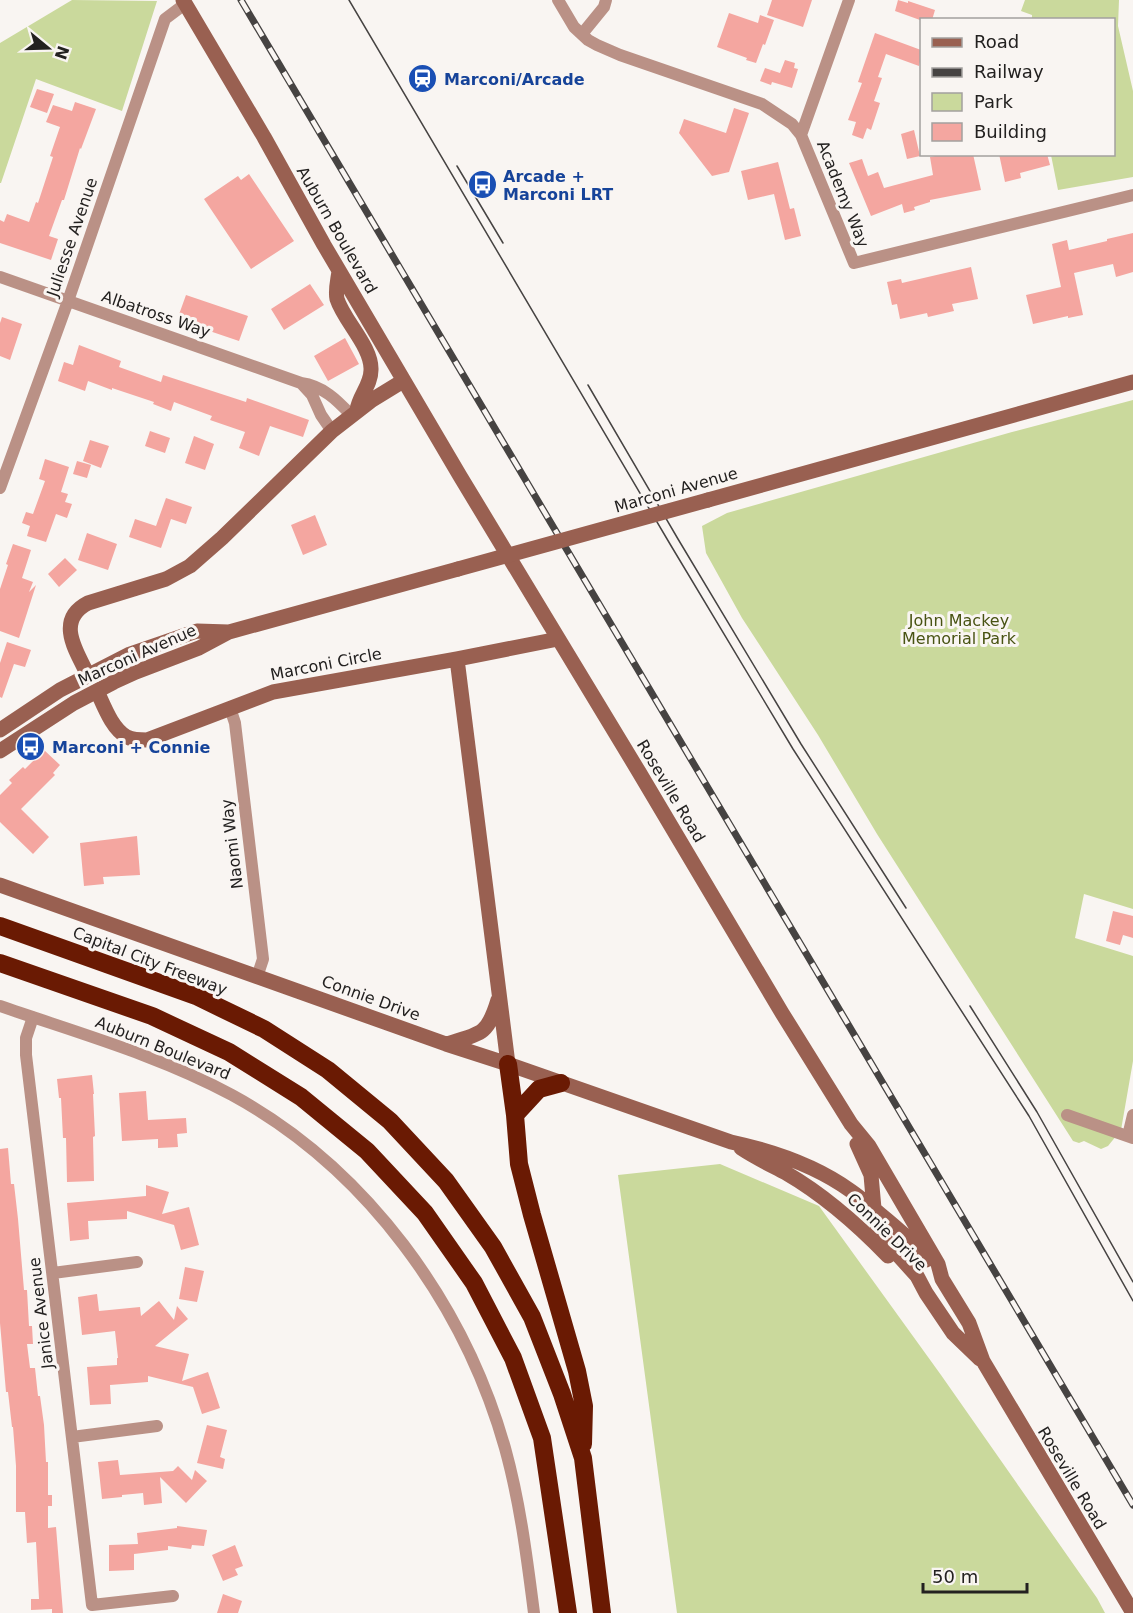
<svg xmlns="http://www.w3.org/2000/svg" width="1133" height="1613" viewBox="0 0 1133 1613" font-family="'DejaVu Sans',sans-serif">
<rect width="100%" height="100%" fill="#f9f5f2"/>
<path fill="#cad99c" d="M72 0 157 1 122 111 36 79 1 183H0V43Z
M1025 0H1119L1118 26 1133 91V177L1058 190 1051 155 1114 154V20L1032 19V15L1021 11Z
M1133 400V909L1084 894 1075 938 1133 956V1061L1121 1130 1108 1146 1101 1149 1084 1141 1079 1143 1073 1141 877 834 818 735 742 618 706 553 702 526 727 513 1012 432Z
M720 1164 819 1206 941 1375 1097 1598 1105 1613H677L618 1175Z"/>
<path fill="#f4a6a0" d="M772 0H812L803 27 767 15Z
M898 0 908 3V1L935 10 932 20H920L895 11Z
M729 13 758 23 760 15 774 20 765 45 763 44 756 63 746 60 747 58 717 47Z
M875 33 921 50V57L919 66 886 54 878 77 882 78 874 101 880 103 871 130 867 128 863 139 852 135 856 122 848 120 862 83 858 82Z
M785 60 795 63 794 68 798 69 792 88 772 82 771 85 760 81 765 68 780 73Z
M37 89 54 94 47 113 30 107Z
M75 102 96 109 81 149 80 148 64 200H62L49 236 58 239 51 260 0 243V220L4 222 7 214 29 222 36 202 38 203 53 157 50 156 60 127 46 122 53 105 72 111Z
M734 108 749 113 729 172 712 176 679 133 684 119 726 133Z
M914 130 920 156 907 159 901 134Z
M946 154H973L981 190 930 200V202L914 207 915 210 904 213 902 204 871 216 849 163 862 159 868 176 878 172 884 188 933 175 930 157Z
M999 154H1047L1050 165 1020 173 1021 178 1005 182Z
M778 162 790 209 794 208 801 236 785 240 774 194 748 200 741 171Z
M249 174 294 241 251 269 204 199 238 176 241 180Z
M1133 233V272L1116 277 1113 264 1074 273 1083 315 1068 318V316L1033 324 1026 295 1061 287 1052 244 1067 240 1069 250 1107 241V239Z
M971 267 978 299 952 304 954 311 928 317 927 313 900 319 897 304 892 305 887 282 901 279 902 283Z
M310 284 324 305 284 330 271 309Z
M186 295 248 316 239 341 177 320Z
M2 317 22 324 10 360 0 356V323Z
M345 338 359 364 328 381 314 356Z
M79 345 121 361 119 367 161 382 163 375 246 402 247 398 309 420 303 437 270 426 259 456 239 448 245 432 210 420 212 416 174 402 171 411 153 404 154 402 112 388V390L88 381 85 391 58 381 64 362 73 365Z
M150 431 170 438 165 453 145 446Z
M194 436 214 444 205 470 185 463Z
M90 440 109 446 101 468 83 461Z
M45 459 69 467 61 492 68 494 65 502 72 504 67 518 56 514 46 542 27 536 30 526 22 523 26 512 33 514 45 481 39 479Z
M77 461 91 465 87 478 73 474Z
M166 498 192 507 186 524 171 519 161 548 129 537 135 519 156 526Z
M315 515 327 545 303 555 291 525Z
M87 533 117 544 108 570 78 560Z
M13 544 31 550 22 578 33 582 29 592 36 585 19 638 0 631V589L8 565 6 564Z
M65 558 77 570 59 587 48 574Z
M7 642 31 650 25 667 14 664 2 698 0 697V663Z
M44 750 60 765 53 773 55 775 21 809 49 837 33 854 0 822V795L12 783 9 780 23 767 25 769Z
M137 836 140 875 103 877 104 884 84 886 80 843Z
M1113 911 1133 916V938L1123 935 1120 945 1106 941Z
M92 1075 94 1094H93L95 1136 93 1137 94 1181 67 1182 66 1138H63L61 1098H59L57 1079Z
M146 1091 148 1120 186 1118 187 1133 177 1134 178 1147 158 1148V1139L122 1141 119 1093Z
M8 1148 11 1184H14L18 1219 24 1290H27L29 1326H32L33 1344H27L30 1368H35L38 1396H40L44 1425 46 1462H48V1495H52V1506H48V1528L56 1527 63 1613H52V1609L31 1610V1599H39L36 1542 27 1543 25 1512H16V1466L13 1427H12L8 1392H6L0 1323V1149Z
M146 1185 169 1192 162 1214 189 1207 199 1245 181 1250 174 1225 127 1211V1219L88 1221 89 1239 70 1241 67 1203 146 1196Z
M185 1267 204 1271 197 1302 179 1299Z
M97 1294 99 1311 140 1307 141 1316 159 1301 174 1320 177 1306 188 1319 155 1346 189 1354 182 1381 208 1372 220 1408 202 1414 193 1387 148 1376V1382L110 1385 111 1404 90 1405 87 1367 117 1365V1358H118L115 1331 82 1335 78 1297Z
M207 1425 227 1430 220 1457 225 1459 223 1469 197 1463Z
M118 1460 120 1475 173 1471 178 1466 192 1480 195 1470 207 1481 186 1503 160 1477 162 1503 144 1505 143 1493 122 1495V1497L102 1499 98 1462Z
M177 1526 207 1530 204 1546 192 1545 191 1549 168 1546V1550L134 1554V1570L109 1571V1545L138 1544 137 1533 177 1528Z
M235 1545 243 1566 235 1569 238 1575 223 1581 212 1555Z
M223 1594 242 1601 238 1613H217Z"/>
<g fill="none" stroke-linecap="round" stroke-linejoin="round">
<path stroke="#ba9186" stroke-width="12" d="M558 0 574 27 588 40 597 45 620 55 762 104 792 124 801 135 854 263 1133 195
M582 34 604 7 606 0
M801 135 849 0
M0 277 301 383C323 386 337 400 351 415
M301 383 312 395 321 415 332 431
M0 488 68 301 165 19 185 4
M230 708 235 723 263 959 257 977
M0 1006C78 1033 160 1056 232 1095 366 1168 464 1303 505 1448 520 1502 527 1558 534 1613
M33 1017 26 1038V1055L92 1605 173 1596
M1067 1115 1133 1138
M1128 1136 1133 1115
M53 1273 137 1262
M72 1437 157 1426"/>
<path stroke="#996051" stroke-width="15" d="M183 0 264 137 324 245 460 476 639 772 782 1013 851 1124 869 1146 938 1264 942 1279 969 1323 983 1361 1133 1613
M339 271C338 280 335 290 337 299 344 321 372 347 371 370 371 385 359 396 357 410
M708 500 1133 382
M457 659 508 1064
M88 675C76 651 55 620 88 603L166 579 190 566 222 538 332 431 372 400 403 381
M97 691C104 706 112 729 127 737 133 740 140 740 147 740L273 692 457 659 558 639
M0 730 60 690 130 654 197 631 229 632
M0 751 74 703 114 682 136 672 199 648 229 632 458 569
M0 885 446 1044 508 1064 731 1142C773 1151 815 1165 851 1191 861 1198 870 1206 880 1214 897 1228 914 1242 926 1260
M446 1044C456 1041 475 1037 483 1030 491 1023 495 1010 498 1000
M857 1144 871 1175 875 1220 880 1231 889 1245 917 1276 926 1293 953 1333 980 1359
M741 1148C756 1158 771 1165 786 1173 824 1195 857 1224 888 1256"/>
<path stroke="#6a1a03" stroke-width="18" d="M0 926 196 996 264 1029 328 1070 390 1121 446 1181 493 1247 532 1317 562 1394 583 1458 602 1613
M0 963 152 1016 229 1052 301 1097 367 1151 425 1213 474 1283 513 1358 542 1438 568 1613
M508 1064 515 1115 519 1164 532 1215 577 1371 584 1406 583 1444
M515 1115 539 1089 561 1083"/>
<path stroke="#464342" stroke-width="1.5" d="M349 0 670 544 793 749 1029 1116 1133 1301
M457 166 503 243
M588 385 678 539 801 744 906 908
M970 1006 1037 1112 1133 1282"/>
<defs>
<path id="rail" d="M241 0 1133 1505"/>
</defs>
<use href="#rail" stroke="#464342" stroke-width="7"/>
<use href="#rail" stroke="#f9f5f2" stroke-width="4.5" stroke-dasharray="14" stroke-linecap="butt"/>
<path stroke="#996051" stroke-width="15" d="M458 569 708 500"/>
</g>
<defs>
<symbol id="station-disc" viewBox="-11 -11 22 22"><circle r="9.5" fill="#1a4fb4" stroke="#f9f5f2"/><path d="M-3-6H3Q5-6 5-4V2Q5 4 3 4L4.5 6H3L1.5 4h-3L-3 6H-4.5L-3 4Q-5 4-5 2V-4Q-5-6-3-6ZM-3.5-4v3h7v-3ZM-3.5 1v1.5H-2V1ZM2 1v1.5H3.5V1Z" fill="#fff"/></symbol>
<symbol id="bus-disc" viewBox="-11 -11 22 22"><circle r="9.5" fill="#1a4fb4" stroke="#f9f5f2"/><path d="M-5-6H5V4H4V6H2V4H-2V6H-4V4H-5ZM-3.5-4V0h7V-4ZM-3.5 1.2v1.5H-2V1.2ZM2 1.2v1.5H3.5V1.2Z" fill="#fff"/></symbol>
</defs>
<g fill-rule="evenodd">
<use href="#station-disc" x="406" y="62" width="33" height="33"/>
<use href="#bus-disc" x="466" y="168" width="33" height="33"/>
<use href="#bus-disc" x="14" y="730" width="33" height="33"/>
</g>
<g text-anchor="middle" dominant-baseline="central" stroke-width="6" stroke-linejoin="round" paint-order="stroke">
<g font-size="16" font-weight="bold" fill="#164399" stroke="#f9f5f2" text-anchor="start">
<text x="444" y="79">Marconi/Arcade</text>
<text x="503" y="176">Arcade +<tspan x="503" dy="18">Marconi LRT</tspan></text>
<text x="52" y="747">Marconi + Connie</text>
</g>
<g font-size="16" fill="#232120" stroke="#f9f5f2">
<text transform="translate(843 194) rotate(68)">Academy Way</text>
<text transform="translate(337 230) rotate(60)">Auburn Boulevard</text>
<text transform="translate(72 237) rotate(-71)">Juliesse Avenue</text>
<text transform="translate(156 314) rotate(19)">Albatross Way</text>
<text transform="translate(676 490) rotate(-16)">Marconi Avenue</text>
<text transform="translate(137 655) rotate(-24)">Marconi Avenue</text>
<text transform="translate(326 664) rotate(-11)">Marconi Circle</text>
<text transform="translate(671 791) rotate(59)">Roseville Road</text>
<text transform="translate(232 844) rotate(-97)">Naomi Way</text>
<text transform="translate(150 961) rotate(21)">Capital City Freeway</text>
<text transform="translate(371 998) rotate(20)">Connie Drive</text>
<text transform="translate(163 1048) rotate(22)">Auburn Boulevard</text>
<text transform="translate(887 1232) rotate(44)">Connie Drive</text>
<text transform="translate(41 1313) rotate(-97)">Janice Avenue</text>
<text transform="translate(1072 1478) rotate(59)">Roseville Road</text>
</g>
<g font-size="16" fill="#485313" stroke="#f9f5f2">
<text x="959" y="620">John Mackey<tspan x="959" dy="18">Memorial Park</tspan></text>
</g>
</g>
<rect x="920" y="18" width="195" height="138" fill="#f9f5f2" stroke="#a3a09e" stroke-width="1.5"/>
<rect x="932" y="38" width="30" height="9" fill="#996051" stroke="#a3a09e" stroke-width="1.5"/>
<text x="974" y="48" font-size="18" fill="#232120">Road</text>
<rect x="932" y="68" width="30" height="9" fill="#464342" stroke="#a3a09e" stroke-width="1.5"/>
<text x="974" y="78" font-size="18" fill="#232120">Railway</text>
<rect x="932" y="93" width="30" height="18" fill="#cad99c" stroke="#a3a09e" stroke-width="1.5"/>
<text x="974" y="108" font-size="18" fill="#232120">Park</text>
<rect x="932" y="123" width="30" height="18" fill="#f4a6a0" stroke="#a3a09e" stroke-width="1.5"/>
<text x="974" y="138" font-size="18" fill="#232120">Building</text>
<g transform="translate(48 48) rotate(109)" stroke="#f9f5f2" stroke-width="4.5" paint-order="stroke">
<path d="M0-4.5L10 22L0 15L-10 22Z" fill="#232120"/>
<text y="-9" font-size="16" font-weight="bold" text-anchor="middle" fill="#232120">N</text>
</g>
<path d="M923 1583v9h104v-9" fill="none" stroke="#232120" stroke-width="3"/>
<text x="932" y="1583" font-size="18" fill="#232120" stroke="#f9f5f2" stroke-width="4.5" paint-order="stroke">50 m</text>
</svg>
